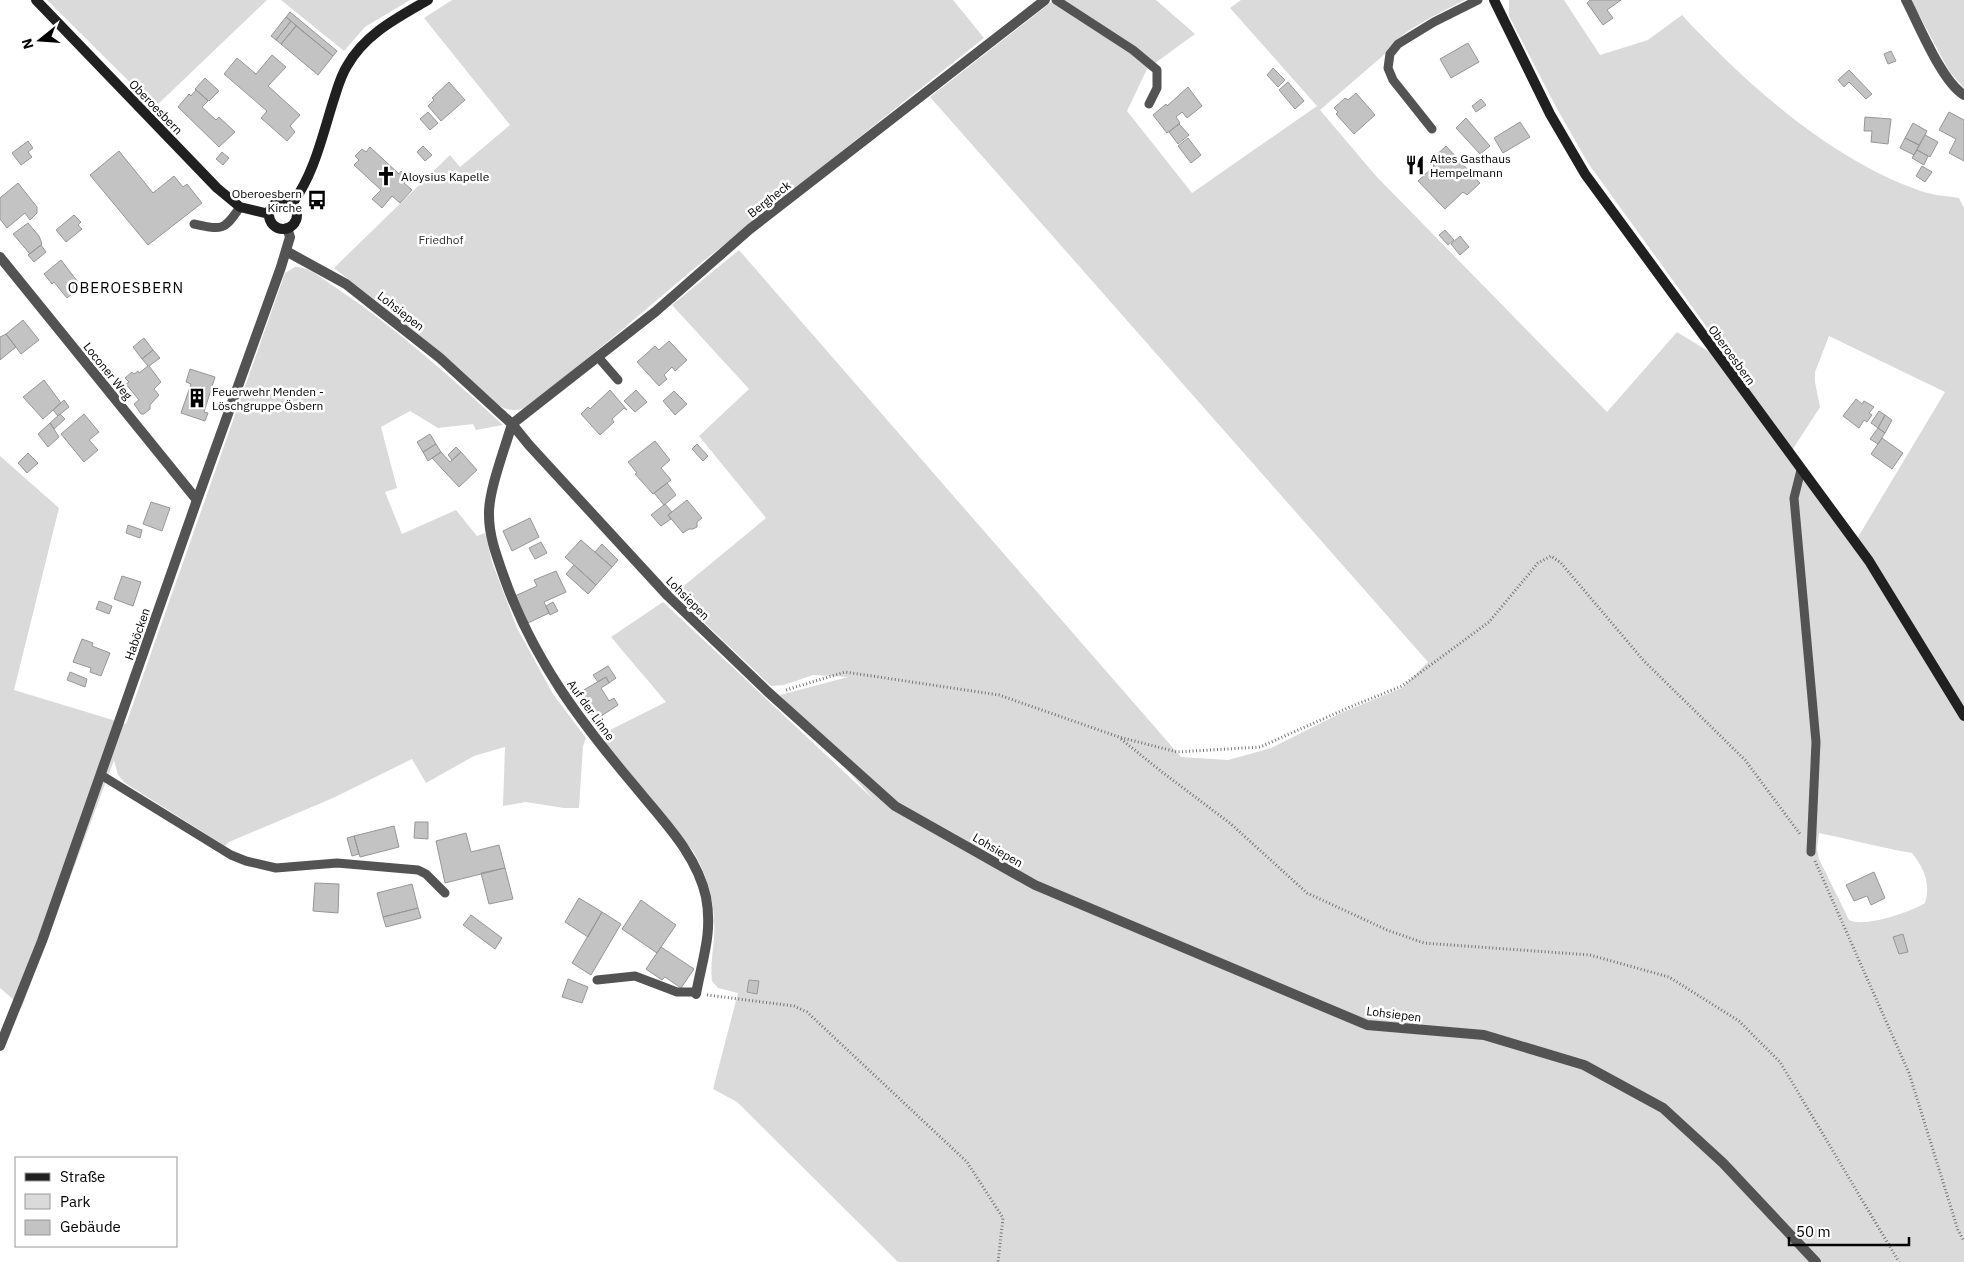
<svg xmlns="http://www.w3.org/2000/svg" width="1964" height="1262" viewBox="0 0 1964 1262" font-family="'IBM Plex Sans',sans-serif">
<rect width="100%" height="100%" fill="#fff"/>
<path fill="#dadada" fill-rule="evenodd" d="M47 0H267L155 107Z
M281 0H410L365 27 344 51Z
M452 0H953L984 38 691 271 617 334 529 406C520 411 510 412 500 406L418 334 334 268 450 155 460 167 510 125 424 18Z
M1054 0H1156L1195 34 1147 69 1127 111 1192 193 1317 106 1230 8 1241 0H1465C1444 11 1395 33 1386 53L1320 110 1376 176 1607 412 1677 332 1737 369 1588 163 1556 107 1509 16V0H1564L1600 55 1648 40 1682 15C1745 83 1830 159 1918 190 1931 195 1946 196 1959 198L1964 208V1262H898L737 1102 713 1089 738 993 718 988 712 981C710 967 713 952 714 938 716 907 709 878 693 851L605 744 608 731 666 702 611 637 663 602 874 800 780 695 848 677 813 675 784 685 771 686 674 594 766 518 699 436 749 389 672 305 739 250 1181 757 1228 760 1271 748 1341 713 1402 688 1428 662 930 97ZM1829 336 1945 392 1855 542 1791 452 1820 407 1815 382V372ZM1819 833C1850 839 1881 848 1912 853 1924 868 1931 884 1925 903 1911 912 1864 928 1849 920L1819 859 1817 849Z
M1911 0H1964V88L1949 71Z
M295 267C309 266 321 278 332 285 394 326 448 375 503 425L476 430 473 424 438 428 410 411 381 427 397 488 385 492 402 534 456 510 477 536 485 533 492 562 517 628 553 694 586 738 583 746 579 808H564L526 802 503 806 505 747 474 756 426 783 412 759 333 798 229 842 225 846 125 783 118 775 114 760 22 1007 0 988V456L59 508 14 690 126 724 285 273Z"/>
<path fill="#c3c3c3" stroke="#979797" d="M1590 0H1621L1607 10 1613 18 1603 25 1587 3Z
M290 12 337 51 333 56 286 17Z
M286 17 291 21 276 40 271 36Z
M291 21 296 26 281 44 276 40Z
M296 26 333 56 318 75 281 44Z
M1468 43 1479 62 1451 78 1440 59Z
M1891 51 1896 61 1888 64 1884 54Z
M272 55 286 67 268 86 300 115 290 126 295 132 287 141 261 118 267 111 224 74 237 58 256 74Z
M1273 68 1285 80 1278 87 1267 75Z
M1849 70 1872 94 1866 99 1849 82 1844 87 1838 80Z
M205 78 219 91 209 101 195 89Z
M449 82 465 100 441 121 428 106 434 100 432 98Z
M1288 82 1304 101 1295 109 1279 90Z
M1188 87 1202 106 1187 118 1182 112 1176 117 1180 123 1167 133 1153 115 1166 104 1167 106Z
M196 90 208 101 202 107 216 120 219 117 235 132 219 147 178 107 189 94 191 96Z
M1356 93 1375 115 1354 134 1336 114 1338 112 1334 108 1345 98 1348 100Z
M1481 99 1486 105 1476 112 1472 106Z
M428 112 438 123 430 130 420 119Z
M1949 112 1964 120V161L1949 153 1956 139 1939 130Z
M1865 117 1891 119 1888 144 1871 142 1872 131H1864Z
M1466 118 1490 146 1480 154 1456 128Z
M1520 122 1530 137 1503 153 1494 138Z
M1913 123 1927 131 1919 145 1905 138Z
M1179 124 1189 135 1178 144 1169 132Z
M1925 135 1938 142 1930 157 1917 150Z
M1188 138 1201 155 1191 163 1178 146Z
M1905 138 1919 145 1914 155 1900 148Z
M28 141 33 148 28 152 32 157 21 165 12 153Z
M423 146 432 155 425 161 417 152Z
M1446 146 1480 183 1467 195 1463 192 1445 209 1418 181 1434 166 1430 161Z
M370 147 399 174 401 171 409 179 404 183 412 190 400 203 392 196 382 208 372 199 381 190 354 165 359 160 355 156 362 149 366 152Z
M1917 150 1928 156 1924 165 1912 158Z
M119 151 153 193 174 176 183 187 187 184 202 203 148 245 90 175Z
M222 152 229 158 223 165 216 159Z
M1922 166 1932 172 1925 182 1916 176Z
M18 183 37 207V213L30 220 25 213 7 228 0 219V198Z
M74 215 81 222 78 225 82 229 66 242 56 230Z
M28 223 39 236 42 244 30 254 13 234Z
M1445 230 1454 240 1448 245 1439 235Z
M1460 236 1469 247 1460 255 1451 244Z
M41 245 46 252 34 262 28 255Z
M61 260 81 286 67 298 54 282 52 284 44 274Z
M23 320 39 340 21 354 6 334Z
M6 334 16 347 0 360V337Z
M144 338 153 350 142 359 133 347Z
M669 341 687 360 675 371 672 367 664 375 667 379 659 386 637 362 655 346 659 350Z
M153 350 160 358 149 366 161 382 154 389 159 395 150 405V409L144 414H141L134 404 139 400 126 384 129 382 125 378 132 372 134 374 138 371 139 373 148 366 142 359Z
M190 369 215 377 204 412 208 413 205 421 181 413 191 384 186 382Z
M44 380 61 403 43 419 23 397Z
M610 390 627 410 624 408 612 419 614 422 600 435 581 414 588 407 590 409Z
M636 390 647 402 635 412 624 401Z
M674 391 687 404 675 415 663 401Z
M1856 399 1862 404 1864 401 1874 407 1869 413 1872 415 1867 422 1864 420 1859 428 1843 416Z
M64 400 69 407 58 416 53 410Z
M1879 411 1885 415 1878 428 1871 423Z
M60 414 65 419 54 429 50 423Z
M84 414 99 432 89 440 98 450 84 462 61 434Z
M1885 415 1892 420 1885 433 1878 428Z
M50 423 59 437 48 447 38 434Z
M1878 428 1885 433 1878 444 1870 439Z
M430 434 436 444 423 452 417 442Z
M1882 438 1903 453 1892 469 1871 454Z
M655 441 670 460 661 468 671 480 653 494 635 474 637 473 628 462Z
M436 444 441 452 428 461 423 452Z
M697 444 708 456 703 461 692 449Z
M456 447 461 452 452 460 448 455Z
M441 452 450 462 461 452 477 470 459 487 432 458Z
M28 453 38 463 27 473 18 463Z
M667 483 676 495 664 505 654 493Z
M687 500 702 518 697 522V527L693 529H689L683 533 668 515Z
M151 502 170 508 162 531 143 524Z
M665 504 672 512 668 515 671 519 661 526 651 515Z
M530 518 539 537 512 551 503 531Z
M128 525 142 530 140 538 126 533Z
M581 540 612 567 596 585 565 557Z
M541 542 547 553 535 559 529 548Z
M602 544 618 560 612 567 595 552Z
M574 565 596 585 588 594 566 574Z
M556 571 566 592 544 602 549 613 528 623 515 596 537 586 534 580Z
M122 576 141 582 133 606 114 599Z
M99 601 112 606 109 614 96 609Z
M553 602 558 611 550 615 546 606Z
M82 639 93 643 92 646 110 653 101 676 90 672 91 668 73 662Z
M608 666 616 678 609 683 606 677 598 682 593 675Z
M70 672 87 679 85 687 67 680Z
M606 677 609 683 601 688 609 701 614 698 618 705 595 720 589 710 592 708 582 691Z
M415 822H428V839L414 838Z
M394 826 399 847 360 857 354 836Z
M466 833 471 852 499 845 505 868 445 883 436 841Z
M354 836 359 854 352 856 347 838Z
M505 868 513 899 489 904 481 873Z
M1874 872 1885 898 1871 905 1867 896 1854 901 1846 885Z
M315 883 339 884 338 913 313 911Z
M412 884 418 908 383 917 377 893Z
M579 898 602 912 588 937 565 922Z
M641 900 676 925 657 953 622 929Z
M418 908 421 918 386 927 383 917Z
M602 912 621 924 591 975 572 963Z
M471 915 502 938 495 949 463 925Z
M1903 934 1908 952 1899 954 1893 937Z
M661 947 694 969 681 988 665 977 662 980 646 969Z
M568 979 588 987 582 1003 562 997Z
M749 980 759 981 757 994 747 992Z"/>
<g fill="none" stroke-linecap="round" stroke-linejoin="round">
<path stroke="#757575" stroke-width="3" stroke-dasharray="1 2.5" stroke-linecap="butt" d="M786 690 845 672 999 695 1119 737 1177 752 1260 747 1350 707 1402 686 1489 622 1538 563 1551 556 1561 563 1644 661 1745 760 1800 834
M1121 739 1162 772 1231 824 1307 893 1387 930 1424 943 1590 955 1669 977 1739 1021 1780 1062 1899 1262
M1815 861 1909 1073 1958 1230 1964 1241
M707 995 794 1006 807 1012 967 1162 1003 1218 998 1262"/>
<path stroke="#535353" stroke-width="9" d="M1056 0 1133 50 1157 70V88L1149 104
M1432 129 1393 80 1388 68 1390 54 1398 44 1434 22 1478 0
M194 224C222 230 224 231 240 207
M598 357 618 380
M1801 470 1794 498 1816 742 1811 852
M101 775 231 855 246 861 276 868 337 863 418 870 426 874 445 893
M597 980 635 976 677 992H696"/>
<path stroke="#535353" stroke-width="10" d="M1906 0C1919 25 1942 82 1964 95
M286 251 346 284 440 358 512 424 529 445 668 596 768 692 895 806 1035 885 1367 1025 1484 1035 1584 1065 1663 1108 1723 1163 1816 1262
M0 257 197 500
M512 424 655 312 750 229 1045 0
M512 424C505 448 488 492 489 515 489 537 497 557 504 577 533 660 582 724 638 790 664 822 697 855 706 897 713 933 702 960 696 994
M0 1046 42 941 197 500 281 267 290 237 287 228"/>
<path stroke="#202020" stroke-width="10" d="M36 0 217 188 240 207 269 214
M1494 0 1550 114 1585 174 1869 561 1964 716
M269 215a14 14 0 1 1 28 0a14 14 0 1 1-28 0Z
M292 204C314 174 322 137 333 102 337 90 340 77 347 66 365 34 397 18 428 0"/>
</g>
<defs>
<symbol id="restaurant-bare" viewBox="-9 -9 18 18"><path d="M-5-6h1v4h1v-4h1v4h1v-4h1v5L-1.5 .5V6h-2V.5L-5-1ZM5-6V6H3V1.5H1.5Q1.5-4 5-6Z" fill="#000" stroke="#fff" stroke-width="2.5" paint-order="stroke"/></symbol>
<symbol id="church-bare" viewBox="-9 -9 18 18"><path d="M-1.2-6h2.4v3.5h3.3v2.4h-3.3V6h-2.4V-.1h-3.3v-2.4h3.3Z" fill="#000" stroke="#fff" stroke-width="2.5" paint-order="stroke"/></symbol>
<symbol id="bus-bare" viewBox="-9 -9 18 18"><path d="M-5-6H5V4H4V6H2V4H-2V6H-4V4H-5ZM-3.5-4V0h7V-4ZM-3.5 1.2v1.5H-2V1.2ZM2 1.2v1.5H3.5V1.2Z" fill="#000" stroke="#fff" stroke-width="2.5" paint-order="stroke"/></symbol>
<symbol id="building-bare" viewBox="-9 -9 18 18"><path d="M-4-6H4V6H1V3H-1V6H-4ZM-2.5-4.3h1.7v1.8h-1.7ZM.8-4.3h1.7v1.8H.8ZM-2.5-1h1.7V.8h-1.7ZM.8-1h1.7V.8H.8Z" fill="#000" stroke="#fff" stroke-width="2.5" paint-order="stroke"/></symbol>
</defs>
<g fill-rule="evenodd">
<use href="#restaurant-bare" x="1401" y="151" width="28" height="28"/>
<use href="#church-bare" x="372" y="162" width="28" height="28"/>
<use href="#bus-bare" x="303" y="186" width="28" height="28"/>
<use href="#building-bare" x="183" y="384" width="28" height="28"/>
</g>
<g text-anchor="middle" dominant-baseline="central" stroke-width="5" stroke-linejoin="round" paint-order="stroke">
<g font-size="12" fill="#000" stroke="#fff">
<text transform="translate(156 107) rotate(46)">Oberoesbern</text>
<text transform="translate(769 199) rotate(-38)">Bergheck</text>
<text transform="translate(401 311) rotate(38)">Lohsiepen</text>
<text transform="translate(1732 355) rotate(54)">Oberoesbern</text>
<text transform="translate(108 371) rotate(51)">Loconer Weg</text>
<text transform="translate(688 598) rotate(45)">Lohsiepen</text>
<text transform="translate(137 634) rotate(-71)">Haböcken</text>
<text transform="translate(591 710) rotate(54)">Auf der Linne</text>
<text transform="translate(998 850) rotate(30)">Lohsiepen</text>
<text transform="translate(1394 1014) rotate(7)">Lohsiepen</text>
</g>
<g font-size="12" fill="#000" stroke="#fff" text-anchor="start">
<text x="1430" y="158">Altes Gasthaus<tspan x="1430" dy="14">Hempelmann</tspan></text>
<text x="401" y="176">Aloysius Kapelle</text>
<text x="302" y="193" text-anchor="end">Oberoesbern<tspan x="302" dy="14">Kirche</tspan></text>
<text x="212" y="391">Feuerwehr Menden -<tspan x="212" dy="14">Löschgruppe Ösbern</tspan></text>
</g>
<g font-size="12" fill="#313131" stroke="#fff">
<text x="441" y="239">Friedhof</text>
</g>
<g font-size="15" letter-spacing="1" fill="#000" stroke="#fff">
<text x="126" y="287">OBEROESBERN</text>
</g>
</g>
<rect x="15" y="1157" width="162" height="90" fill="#ffffff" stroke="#999999"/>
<rect x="25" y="1173" width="25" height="8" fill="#202020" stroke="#999999"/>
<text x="60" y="1182" font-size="15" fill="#000000">Straße</text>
<rect x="25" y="1194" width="25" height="15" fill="#dadada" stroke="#999999"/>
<text x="60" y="1207" font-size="15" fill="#000000">Park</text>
<rect x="25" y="1220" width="25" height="15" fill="#c3c3c3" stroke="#999999"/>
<text x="60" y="1232" font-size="15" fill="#000000">Gebäude</text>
<g transform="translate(40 40) rotate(253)" stroke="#ffffff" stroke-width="4" paint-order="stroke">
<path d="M0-4L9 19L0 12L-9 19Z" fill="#000000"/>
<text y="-8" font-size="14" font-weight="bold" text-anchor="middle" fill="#000000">N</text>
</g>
<path d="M1789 1237v8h120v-8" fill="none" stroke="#000000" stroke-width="2.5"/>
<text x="1796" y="1237" font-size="15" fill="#000000" stroke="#ffffff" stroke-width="4" paint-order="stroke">50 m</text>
</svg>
